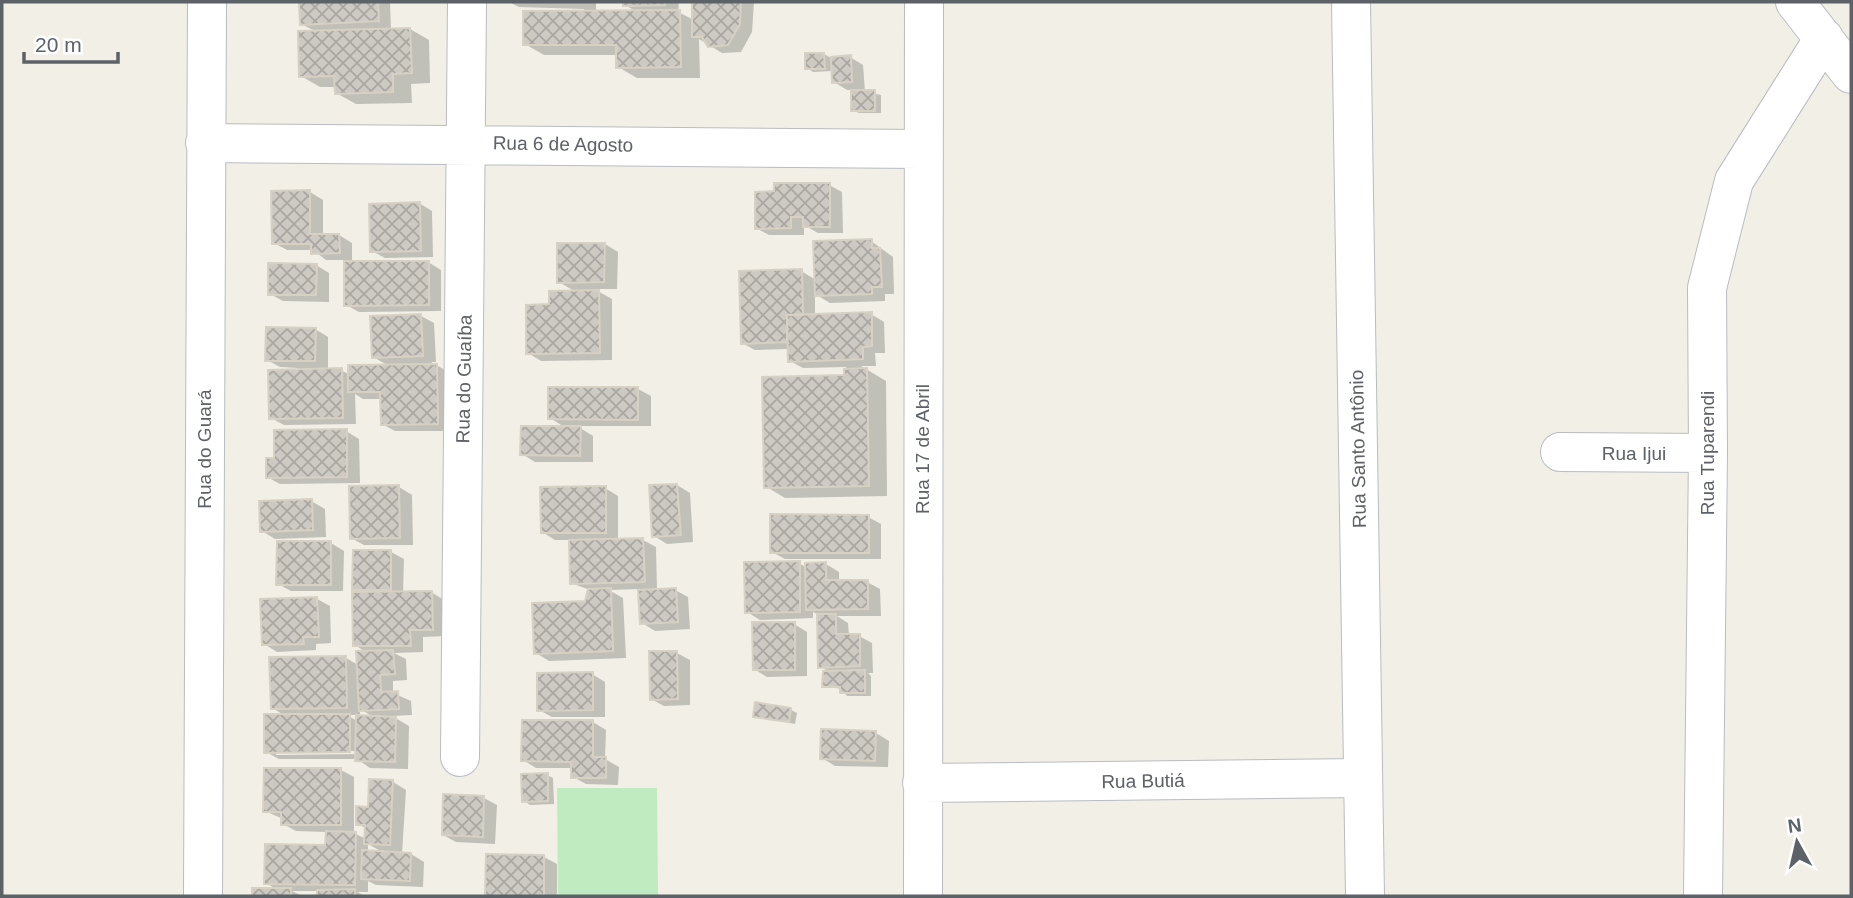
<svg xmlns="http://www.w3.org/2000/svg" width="1853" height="898" viewBox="0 0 1853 898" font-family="Helvetica,sans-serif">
<defs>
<pattern id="building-cross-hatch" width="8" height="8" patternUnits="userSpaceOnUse" patternTransform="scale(1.75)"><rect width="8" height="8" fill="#cdcac3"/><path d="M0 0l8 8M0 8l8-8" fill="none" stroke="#aaa7a2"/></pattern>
</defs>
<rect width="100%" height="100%" fill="#f1efe6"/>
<path fill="#c0ebc1" d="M557 788H657L658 896H558Z"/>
<path fill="#0003" fill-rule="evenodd" d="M300 2H390L391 30 410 29 429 40 430 83 411 84 412 103 356 104 336 93V87H320L301 76 317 32 301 24Z
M509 2H596V12H637L625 5V2H679L678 12 694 20 695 2H754L752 32 741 52 722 53 699 39 700 78H637L618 67V55H544L525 44 584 13V9L519 7Z
M824 54 831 58 850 57 863 65 865 92 881 95V113H859L853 110V90H847L834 82 833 71 813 72 807 68Z
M829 185 842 192 843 233H818L804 225V235H769L756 228Z
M310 192 323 200V236L339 235 352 243V263L428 262 441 270V311L359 312 346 305V260H326L313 250H287L274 243Z
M419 203 432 211 433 257 385 258 372 251Z
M871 241 893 257 894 294H885V301L830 303 815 294V316L871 314 884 322 885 353H875L876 366H861L886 381 887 496 785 498 765 486 846 377V367L803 368 790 361 789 349 755 350 742 343 801 271 816 280Z
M605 244 618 252 617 289H594L612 299V360L541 361 528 353 551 306 576 292 559 282Z
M316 265 329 273V302L283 301 270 294Z
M421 316 434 323 436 362H431L450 373V431H395L382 424V399H363L355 394 356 424 284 425 271 418 298 368 280 367 267 360 315 329 328 337V370H341L350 375 389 366 373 357Z
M638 389 651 396V426H577L593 436V462H535L522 454 566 428 550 418Z
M346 431 359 439 360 483 280 484 267 477 276 459Z
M677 485 690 493 693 542 667 544 654 536Z
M399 487 412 495 413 545H364L351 538Z
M605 488 618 496V541L643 540 656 547 657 591 675 590 688 597 690 629 655 631 642 623 640 589 609 590 623 598 626 658 549 661 536 653 586 603 590 590 571 583 570 540H555L542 532Z
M311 501 325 509 326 537 275 539 262 531Z
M868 517 881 524V559H785L772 552Z
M331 543 344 551 343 591H291L278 584Z
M391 552 404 559 403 593 431 592 444 600 445 636 423 637V652L394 653 406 659 407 680 393 681V693L411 701 412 715 392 716 409 726 408 769 370 768 357 759H279L266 752 286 716 272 708 346 658 358 665 367 653 355 645 362 594 353 589ZM360 709 375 718 360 717ZM347 715H358L357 721ZM276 751H359V754L276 755Z
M799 563 807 568 826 564 839 572V582H867L880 589 881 616H837L848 623 849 636H859L872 643 873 673H868L871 676V696H847L841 689 824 686 830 672 819 666V615L813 612V618L760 620 747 612Z
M317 599 330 606 331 643 316 644V650L277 652 264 644Z
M794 624 807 632V676L767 677 754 669Z
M677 653 690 660V705L664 706 651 699Z
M592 674 605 682V717H552L539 710Z
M791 710 797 713 795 724 754 716Z
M593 722 606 730 605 759 619 767 618 785 586 784 573 777V768H536L523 760Z
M876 733 889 741 888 767 835 766 822 758Z
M341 770 354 777V833L366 839 367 829 358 824 369 809 393 782 406 790 402 854H411L424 862 423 887 376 885 368 881V892H357L365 896H319V891H292L302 896H253V890H278L266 883 327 847V832L296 831 283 824V819L265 811ZM368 844 384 853 368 852Z
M547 775 553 778 554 804 530 805 524 801Z
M484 798 497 805 495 844 456 842 443 835Z
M487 856 544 857 557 864V896H487Z"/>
<path fill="url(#building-cross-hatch)" stroke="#d7d1c4" stroke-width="2" d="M299 2H378L379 21 300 25Z
M623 2H665V5L623 6Z
M692 2H741L740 24 728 45 708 47 702 37H692Z
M680 10 681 67 616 68V45H523V11Z
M410 28 412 73 393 74V92L335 94 334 76 299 77 298 31Z
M805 53H824L825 69H805Z
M851 55 852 82 832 83 831 57Z
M851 90H875V111H851Z
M774 183H830V227H803V217H791V228L755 229V192L774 191Z
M310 190V234H339L340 253 311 254V244H272L271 191Z
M420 202 421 251 370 252 369 204Z
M872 239V248H880L882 287H872V294L815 296 813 241Z
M557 243H605L604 282 557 283Z
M344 261H429V305L344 306Z
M268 263 317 264 316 295H268Z
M802 269 803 315H787V342L741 344 739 271Z
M599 290 600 353 526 354V305L549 304V291Z
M872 312V346L863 347V359L788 362 787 315Z
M421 314 423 356 372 358 370 316Z
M266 327 316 328 315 361H265Z
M437 364 438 424 381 425 380 392H348V365Z
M342 368 343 418 269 419 268 370Z
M867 368 869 486 764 488 762 377 844 375V369Z
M548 387H638V420L548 419Z
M521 426H581L580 456 520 455Z
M347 429V477L266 478V458H274V430Z
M677 484 681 535 652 537 649 485Z
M399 485 400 538 350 539 349 486Z
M606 486V533H541L540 487Z
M312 499 313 530 260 532 259 501Z
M770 514 869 515V553H770Z
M643 538 645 582 570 584 569 540Z
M277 541H331V585H276Z
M353 550H391V590H352Z
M800 561V612L745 613 744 562Z
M826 562V580H868V609L806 610 805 563Z
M611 588 613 651 534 654 532 603 585 601 588 589Z
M676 588 678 622 640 624 638 590Z
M432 591 433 630H410L411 646H353L352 592Z
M317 597 319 637H303L304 644 262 645 260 599Z
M817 614H836V634H860V666L818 668Z
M752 622H795V670H753Z
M393 650 395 674 380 675 381 692 398 691 399 709 359 711 356 651Z
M649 651H677L678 699 650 700Z
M346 656 347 708 271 709 269 657Z
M865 670V693H840V687H822L823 671Z
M593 672V710L537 711V673Z
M755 702 791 708 789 722 753 717Z
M264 714H350V752L264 753Z
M356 715 396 717 395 762 355 761Z
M522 720H593V757H606V778H571V762L521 761Z
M821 729 876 731 875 761 820 759Z
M264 768H341V825H281V812H263Z
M548 773V801L522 802 521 774Z
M369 779 393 780 390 845 364 844 365 825H356V806L368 807Z
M443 794 484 796 483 837 442 835Z
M326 831 356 832 355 885 264 884 265 844 325 845Z
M362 850 411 853 410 881 361 879Z
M486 854 544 855V896H485Z
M252 888H291V896H252Z
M355 889V896H317V890Z"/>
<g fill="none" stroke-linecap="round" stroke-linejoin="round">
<defs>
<path id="minor" d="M1351 2 1365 896
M1795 2 1851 74
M205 143 921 149
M1560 452 1708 453
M460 757 467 2
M922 783 1363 778
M203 896 207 2
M923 896 924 2
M1703 896 1708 453 1707 288 1734 181 1824 38"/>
</defs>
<use href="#minor" stroke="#b9bcc1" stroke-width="40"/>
<use href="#minor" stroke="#fff" stroke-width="38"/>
</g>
<g text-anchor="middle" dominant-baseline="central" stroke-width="5" stroke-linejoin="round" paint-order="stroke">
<g font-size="19" fill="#5d6268" stroke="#fff">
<text transform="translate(563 144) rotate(1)">Rua 6 de Agosto</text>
<text transform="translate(464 379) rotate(-89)">Rua do Guaíba</text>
<text transform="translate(204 449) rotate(-90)">Rua do Guará</text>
<text transform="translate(922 449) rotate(-90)">Rua 17 de Abril</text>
<text transform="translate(1358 449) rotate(-91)">Rua Santo Antônio</text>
<text x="1634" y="453">Rua Ijui</text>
<text transform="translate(1707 453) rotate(-90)">Rua Tuparendi</text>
<text transform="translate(1143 781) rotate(-1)">Rua Butiá</text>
</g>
</g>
<rect width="1853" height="898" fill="none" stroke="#5d6268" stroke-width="7"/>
<g transform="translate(1797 842) rotate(352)" stroke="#ffffff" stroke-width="5" paint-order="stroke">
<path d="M0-5L12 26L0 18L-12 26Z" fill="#5d6268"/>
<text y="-10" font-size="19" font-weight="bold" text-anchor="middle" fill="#5d6268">N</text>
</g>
<path d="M24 52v10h94v-10" fill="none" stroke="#5d6268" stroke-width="3.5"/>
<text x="35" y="52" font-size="21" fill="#5d6268" stroke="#ffffff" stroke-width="5" paint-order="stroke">20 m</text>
</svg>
